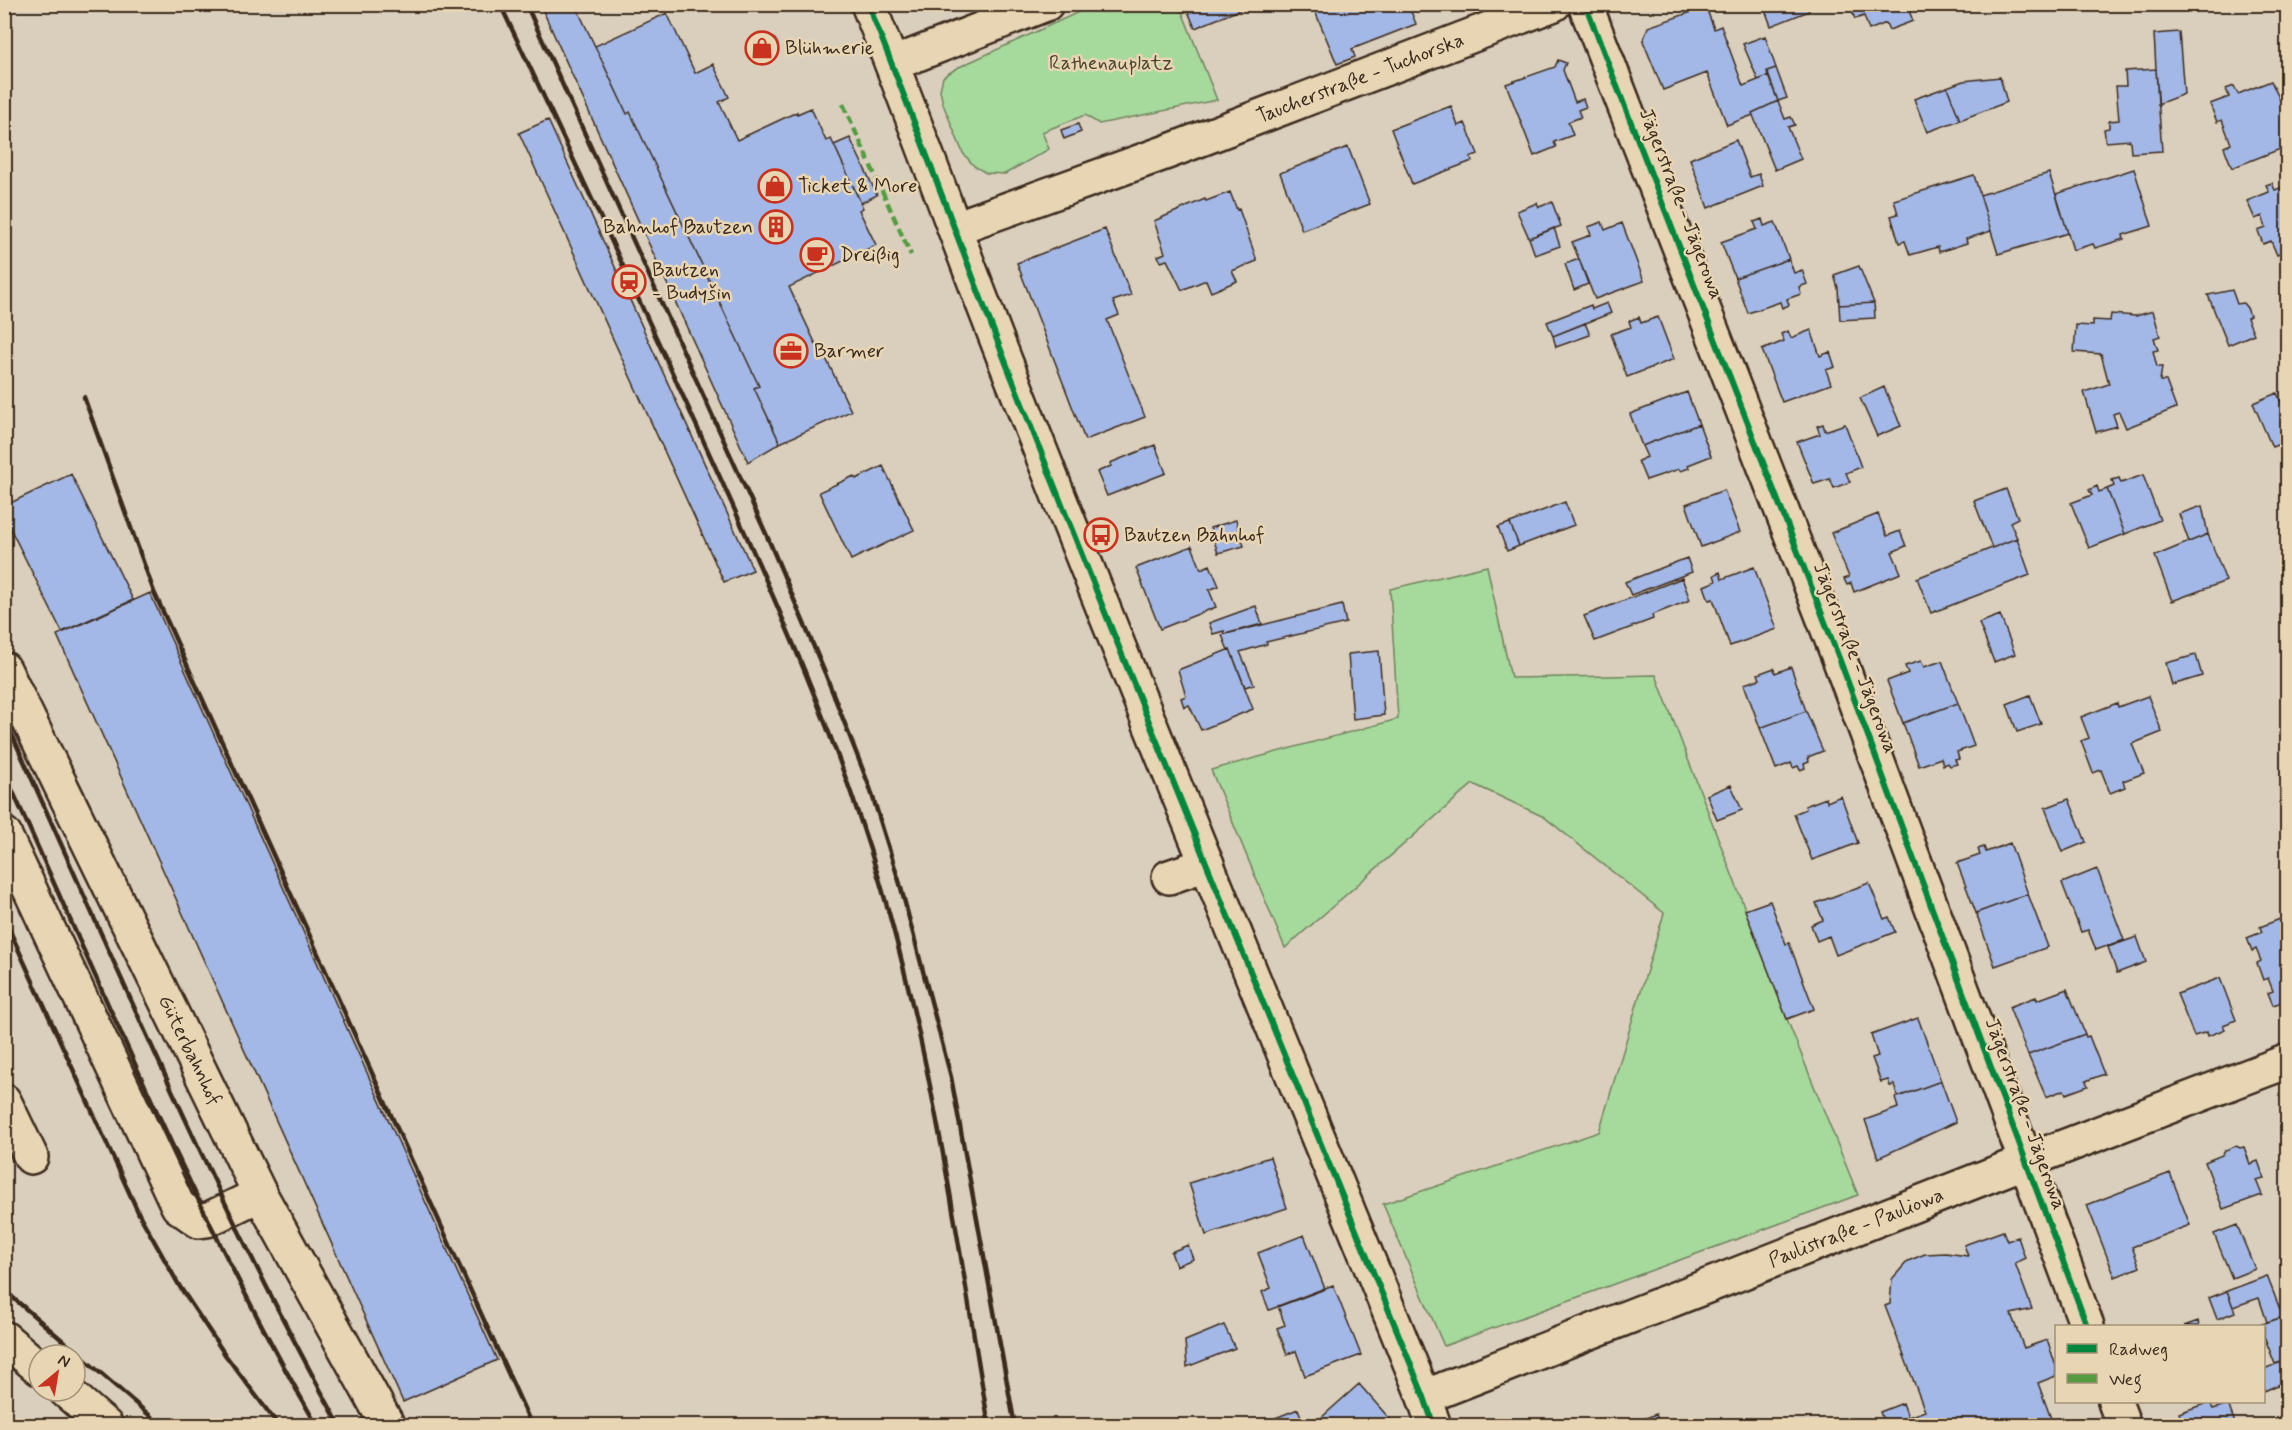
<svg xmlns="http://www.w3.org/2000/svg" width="2292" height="1430" viewBox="0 0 2292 1430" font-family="Mynerve,sans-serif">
<rect width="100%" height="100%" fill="#dacfbd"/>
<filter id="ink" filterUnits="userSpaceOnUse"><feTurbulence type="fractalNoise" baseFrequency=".0167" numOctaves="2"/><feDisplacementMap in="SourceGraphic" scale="12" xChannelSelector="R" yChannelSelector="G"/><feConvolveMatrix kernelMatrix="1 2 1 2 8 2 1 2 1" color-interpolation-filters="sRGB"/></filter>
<g filter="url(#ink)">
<path fill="#a6d99c" stroke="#70825d" stroke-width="1.5" d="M1179 4 1217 100 1099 124 1085 115 1042 132 1049 149 1005 174 986 173 974 166 963 153 943 104 940 90 943 77 957 68 1079 12 1084 5Z
M1487 566 1511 678 1656 675 1787 1019 1858 1195 1444 1346 1383 1204 1599 1132 1664 913 1544 817 1473 784 1285 948 1211 770 1398 719 1390 589Z"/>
<path fill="#a3b8e6" stroke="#3b2a1e" stroke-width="1.5" d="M540 4H575L627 114 630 112 759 386 754 388 780 443 748 462Z
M587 4H602L590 10Z
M1185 4H1254L1195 28Z
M1312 4H1408L1416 24 1352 49 1355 57 1337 64Z
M1763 4H1807L1809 11 1771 26Z
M1849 4H1912L1908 8 1913 21 1889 30 1886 23 1869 30 1864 16 1855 19Z
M1706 7 1714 29 1721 26 1743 86 1768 76 1778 101 1752 113 1753 115 1727 125 1707 73 1663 90 1643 41 1648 27Z
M667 13 695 73 713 64 729 97 719 102 737 140 797 112V114L811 108 826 141 831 139 834 145 863 208 859 210 876 245 789 287 819 351 822 350 851 411 780 443 754 388 759 386 630 112 627 114 595 46Z
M2179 32 2184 94 2158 104 2154 34Z
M752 48a13 13 0 1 1 26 0a13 13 0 1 1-26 0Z
M1765 36 1776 68 1767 71 1768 76 1758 80 1743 44Z
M1558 60 1566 63 1563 70 1575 102 1583 99 1586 107 1578 110 1581 117 1568 122 1573 135 1554 142 1556 147 1534 156 1506 84 1555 67Z
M1776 68 1787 98 1778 101 1767 71Z
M2156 69 2162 151 2131 153 2130 140 2106 142 2104 129 2109 128V121L2119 120 2116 86H2126L2125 71Z
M2000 77 2007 102 1960 120 1947 87 1963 81Z
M2271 81 2282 104 2288 102V146L2232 168 2224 147 2231 144 2222 120 2217 122 2210 104 2229 97 2226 89 2234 86 2238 94Z
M1947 87 1960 120 1927 132 1914 99Z
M1778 101 1785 119 1791 117 1795 125 1788 127 1801 159 1775 170 1752 113Z
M1451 106 1458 126 1465 123 1478 154 1470 157 1472 161 1412 184 1391 129Z
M548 120 753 570 724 582 519 133Z
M1078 124 1081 132 1064 139 1061 130Z
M850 138 877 195 861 203 834 145Z
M1736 140 1750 177 1759 174 1763 186 1708 208 1690 159Z
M1348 147 1370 204 1302 230 1280 173Z
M2134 169 2152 226 2123 235 2124 239 2095 248 2093 244 2073 250 2056 194Z
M2049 173 2068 233 1998 254 1980 195Z
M1974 175 1991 231 1966 239 1967 243 1939 252 1938 247 1910 255 1905 241 1899 243 1891 216 1898 214 1894 200Z
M2272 183 2275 190 2288 185V251L2277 255 2271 241 2263 244 2258 231 2266 228 2262 216 2255 219 2247 201 2269 192 2266 185Z
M1230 192 1237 210 1239 209 1257 261 1232 271 1237 281 1211 292 1206 280 1182 290 1167 260 1161 262 1158 256 1165 253 1154 221 1205 199 1206 201Z
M1552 202 1561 226 1529 238 1517 211 1537 203 1539 207Z
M1762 219 1764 226 1775 222 1789 259 1735 278 1721 242 1757 229 1754 222Z
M1602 222 1605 230 1622 223 1644 281 1595 299 1572 242 1591 235 1588 227Z
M1554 228 1560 246 1535 255 1529 238Z
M1105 229 1131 295 1113 301 1119 315 1107 320 1145 417 1085 440 1017 263Z
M1579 259 1588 284 1574 290 1565 264Z
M1789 259 1794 273 1802 270 1807 284 1799 287 1801 294 1787 299 1789 305 1782 308 1780 302 1748 313 1735 278Z
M1859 266 1874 303 1839 305 1838 288 1834 275Z
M2232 290 2237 304 2243 303 2247 308 2250 316 2247 318 2254 334 2228 345 2208 295Z
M1607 303 1611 313 1553 336 1547 322 1591 305 1592 309Z
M1874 303 1875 318 1840 320 1839 305Z
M2153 311 2160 336 2154 338 2158 350 2153 351 2157 367H2162L2160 381H2166L2176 408 2126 428 2119 412 2113 414 2117 426 2096 432 2084 392 2109 384 2101 354 2074 352 2076 325 2093 326V320L2110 321 2111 314 2136 316Z
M1639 317 1641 323 1658 317 1674 359 1627 377 1611 334 1631 327 1629 321Z
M1585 323 1590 335 1556 347 1553 336Z
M1811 330 1820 356 1830 352 1835 367 1826 370 1831 384 1782 402 1762 350 1784 341 1781 334 1788 331 1791 338Z
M1884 387 1901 426 1877 436 1860 398Z
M1687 392 1699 424 1642 446 1630 414Z
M2277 393 2288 419V441L2272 447 2253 403Z
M1699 424 1711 456 1688 465 1689 468 1681 471 1679 469 1646 480 1638 461 1647 457 1642 446Z
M1823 424 1825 431 1845 424 1861 467 1846 473 1850 482 1834 488 1830 479 1814 484 1797 442 1820 434 1817 426Z
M1155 445 1166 473 1107 496 1097 472 1111 466 1110 463Z
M883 466 914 530 851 560 819 492 854 476 856 479Z
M71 474 133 600 62 632 4 516V506Z
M2143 475 2160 520 2125 534 2107 489 2114 486 2112 480 2119 478 2121 483Z
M2097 486 2099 492 2107 489 2125 534 2089 548 2071 503 2092 495 2089 490Z
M2006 489 2018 518 2010 522 2017 538 1992 548 1974 501Z
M1724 490 1740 532 1701 547 1686 504Z
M1565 502 1574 525 1519 546 1510 523Z
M2202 506 2208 534 2189 542 2179 514Z
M1878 514 1887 536 1900 531 1906 546 1892 552 1901 573 1854 592 1851 583 1847 585 1844 579 1849 577 1831 533Z
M1236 520 1244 546 1218 553 1210 528Z
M1510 523 1519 546 1507 551 1498 527Z
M2208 534 2226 581 2172 601 2155 556Z
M2017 538 2030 575 1931 613 1917 578Z
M1192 546 1201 569 1210 565 1219 586 1209 590 1216 607 1160 629 1136 568Z
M1687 558 1692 572 1631 595 1625 582Z
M1754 567 1777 629 1730 646 1713 599 1709 600 1704 586 1716 581 1714 575 1720 572 1722 579Z
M1682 578 1690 600 1652 615 1653 619 1595 641 1584 616Z
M150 593 497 1360 403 1402 57 635Z
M1342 605 1346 623 1266 642 1267 644 1240 652 1254 684 1245 687 1230 649 1228 650 1222 635Z
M1256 606 1262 624 1225 634 1224 631 1213 634 1209 623Z
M2000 615 2015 654 1994 662 1979 623Z
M1230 649 1253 709 1201 730 1189 705 1184 707 1181 698 1186 696 1178 670Z
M1379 651 1384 715 1353 719 1348 654Z
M2196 655 2202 676 2172 685 2166 663Z
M1921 661 1924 667 1942 661 1958 703 1903 723 1887 681 1908 673 1905 666Z
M1791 667 1806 711 1760 728 1744 684 1760 679 1758 674 1774 668 1775 673Z
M2030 695 2041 724 2017 732 2007 704Z
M2148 696 2162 732 2132 744 2144 773 2123 781 2125 787 2110 793 2101 770 2093 773 2081 741 2089 738 2081 717 2117 703 2118 707Z
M1958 703 1974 746 1957 752 1959 759 1955 760 1957 764 1950 766 1948 763 1943 765 1941 758 1919 766 1903 723Z
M1806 711 1823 751 1808 757 1809 762 1804 764 1805 768 1800 770 1798 766 1793 768 1791 763 1776 769 1760 728Z
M1731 785 1742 810 1717 820 1707 795Z
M1841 796 1858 843 1812 860 1794 814 1806 809 1805 806 1826 798 1827 802Z
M2069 799 2086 842 2062 852 2045 808Z
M2010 843 2028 894 1976 913 1957 863 1980 855 1978 849 1984 847 1986 852Z
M2097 869 2124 940 2096 950 2088 930 2081 932 2062 883Z
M1869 883 1884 919 1889 917 1895 932 1836 955 1829 936 1817 941 1811 925 1823 920 1816 903Z
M2028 894 2048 947 1995 966 1976 913Z
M1770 901 1786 944 1789 943 1814 1009 1787 1019 1745 910Z
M2285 917 2288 922V1000L2273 1005 2268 993 2273 991 2268 978 2263 980 2257 963 2261 961 2256 949 2252 951 2247 938 2262 932 2260 927Z
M2137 937 2146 962 2117 973 2108 947Z
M2220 978 2236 1020 2223 1025 2225 1029 2208 1036 2207 1032 2194 1036 2177 994Z
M2067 989 2085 1034 2028 1055 2009 1007 2036 997 2037 1000Z
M1918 1018 1941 1081 1898 1097 1894 1085 1890 1086 1888 1080 1881 1082 1872 1058 1878 1056 1871 1035Z
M2085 1034 2086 1037 2089 1036 2104 1074 2086 1081 2088 1086 2066 1094 2064 1090 2046 1097 2028 1055Z
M1941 1081 1956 1122 1878 1158 1865 1120 1898 1108 1895 1098Z
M2236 1146 2240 1148 2244 1147 2250 1164 2258 1161 2264 1178 2256 1180 2262 1195 2223 1209 2205 1162 2222 1155 2225 1150Z
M1270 1157 1287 1208 1206 1235 1189 1183Z
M2170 1173 2190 1225 2132 1247 2140 1267 2115 1277 2087 1205Z
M2237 1225 2255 1269 2232 1278 2214 1234Z
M2003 1231 2007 1241 2018 1237 2025 1258 2015 1263 2032 1309 2011 1314 2024 1348 2047 1340 2056 1366V1376L2038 1383 2053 1424 1885 1426 1880 1412 1903 1403 1908 1417 1925 1411 1885 1306 1890 1304 1892 1279 1908 1261 1925 1254 1946 1253 1968 1256 1964 1245Z
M1304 1235 1325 1289 1269 1310 1262 1292 1271 1288 1258 1253Z
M1188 1245 1193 1259 1176 1266 1171 1252Z
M2267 1276 2283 1317 2267 1322 2259 1298 2233 1307 2227 1291Z
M1333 1285 1361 1355 1305 1376 1296 1351 1287 1354 1277 1328 1285 1325 1278 1306Z
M2227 1291 2235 1312 2217 1319 2209 1298Z
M2283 1317 2288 1329V1359L2275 1364 2264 1336V1326L2259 1325Z
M2198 1321 2199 1326H2184Z
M1224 1325 1235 1348 1187 1367 1185 1341Z
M2288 1359V1375L2283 1376 2285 1382 2264 1391V1369Z
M1359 1384 1396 1426H1312Z
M2210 1402 2213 1409 2228 1404 2236 1426H2183L2179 1413Z
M1298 1409 1305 1426H1255Z
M1656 1414 1660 1426H1626Z"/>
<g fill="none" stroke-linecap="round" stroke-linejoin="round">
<defs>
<g id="minor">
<path d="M868 4C920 133 966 263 1017 391 1149 728 1288 1062 1424 1397L1434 1426"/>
<path d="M1585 4 1839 658 2087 1326"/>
<path d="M892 64 1046 4"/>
<path id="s1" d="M955 228 1167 152 1554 4"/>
<path id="s2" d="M4 669 260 1194 388 1426"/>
<path d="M4 834 178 1206 199 1221 207 1220 260 1194"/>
<path d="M1169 877 1207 864"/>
<path d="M4 1101 31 1157"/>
<path d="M4 1338 39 1368"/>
<path d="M66 1391 106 1426"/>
<path id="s3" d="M1424 1397 2024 1162 2288 1061"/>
<path d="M2115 1402 2124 1426"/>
</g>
</defs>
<use href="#minor" stroke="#3b2a1e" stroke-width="38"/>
<use href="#minor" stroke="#e8d5b3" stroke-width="33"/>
<path stroke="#3b2a1e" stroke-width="4.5" d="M500 4C574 160 647 316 718 473 779 607 838 741 880 882 933 1059 958 1244 989 1426
M526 4 767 536 825 673 870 788 900 884 951 1077 1015 1426
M84 397 154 592 532 1426
M4 717C112 955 213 1197 340 1426
M4 772C104 992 196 1216 317 1426
M4 918 139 1214 180 1287 226 1356 279 1426
M4 1290 162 1426"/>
<path stroke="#529c3f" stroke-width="4.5" stroke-dasharray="9 4.5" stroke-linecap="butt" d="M843 104 911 255"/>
<defs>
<path id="cycleway" d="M868 4C920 133 966 263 1017 391 1149 728 1288 1062 1424 1397L1434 1426
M1585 4 1839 658 2087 1326"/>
</defs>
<use href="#cycleway" stroke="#e8d5b3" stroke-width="10"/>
<use href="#cycleway" stroke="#00873e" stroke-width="6"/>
</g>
</g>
<defs>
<symbol id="shop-ring" viewBox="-11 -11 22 22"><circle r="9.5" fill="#e8d5b3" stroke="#c8321e" stroke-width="1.5"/><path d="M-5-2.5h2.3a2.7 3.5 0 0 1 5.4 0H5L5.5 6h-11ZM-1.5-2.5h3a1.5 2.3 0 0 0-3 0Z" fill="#c8321e"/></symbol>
<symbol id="building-ring" viewBox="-11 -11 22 22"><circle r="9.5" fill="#e8d5b3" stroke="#c8321e" stroke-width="1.5"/><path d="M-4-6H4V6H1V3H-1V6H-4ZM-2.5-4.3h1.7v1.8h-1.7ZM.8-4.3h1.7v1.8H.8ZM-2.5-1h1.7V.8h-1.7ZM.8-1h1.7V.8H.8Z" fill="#c8321e"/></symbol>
<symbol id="cafe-ring" viewBox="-11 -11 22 22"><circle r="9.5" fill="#e8d5b3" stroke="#c8321e" stroke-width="1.5"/><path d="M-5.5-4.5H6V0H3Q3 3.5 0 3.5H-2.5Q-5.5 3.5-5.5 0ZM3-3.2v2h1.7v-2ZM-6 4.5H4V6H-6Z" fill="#c8321e"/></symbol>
<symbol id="station-ring" viewBox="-11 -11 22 22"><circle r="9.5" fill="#e8d5b3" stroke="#c8321e" stroke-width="1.5"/><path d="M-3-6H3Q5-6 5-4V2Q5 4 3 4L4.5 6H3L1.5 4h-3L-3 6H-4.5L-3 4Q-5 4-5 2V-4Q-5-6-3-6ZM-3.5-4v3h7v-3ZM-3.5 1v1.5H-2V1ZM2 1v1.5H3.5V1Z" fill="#c8321e"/></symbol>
<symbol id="office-ring" viewBox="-11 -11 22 22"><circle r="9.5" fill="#e8d5b3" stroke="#c8321e" stroke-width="1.5"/><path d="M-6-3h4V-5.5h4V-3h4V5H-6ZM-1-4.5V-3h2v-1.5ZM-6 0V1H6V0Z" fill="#c8321e"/></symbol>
<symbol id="bus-ring" viewBox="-11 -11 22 22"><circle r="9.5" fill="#e8d5b3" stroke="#c8321e" stroke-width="1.5"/><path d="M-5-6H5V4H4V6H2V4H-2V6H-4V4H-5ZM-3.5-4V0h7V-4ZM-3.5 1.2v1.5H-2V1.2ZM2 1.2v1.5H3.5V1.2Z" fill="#c8321e"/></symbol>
</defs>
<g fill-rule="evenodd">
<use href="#shop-ring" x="743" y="29" width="38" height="38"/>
<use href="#shop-ring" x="756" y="167" width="38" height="38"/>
<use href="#building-ring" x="757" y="208" width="38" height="38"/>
<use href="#cafe-ring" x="798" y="236" width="38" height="38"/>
<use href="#station-ring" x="610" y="263" width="38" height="38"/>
<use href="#office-ring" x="772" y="332" width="38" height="38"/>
<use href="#bus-ring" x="1082" y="516" width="38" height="38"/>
</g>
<g text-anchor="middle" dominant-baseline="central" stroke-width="5" stroke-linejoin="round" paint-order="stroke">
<g font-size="20" fill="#3b2a1e" stroke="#e8d5b3" text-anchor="start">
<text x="785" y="48">Blühmerie</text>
<text x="798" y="186">Ticket &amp; More</text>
<text x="753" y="227" text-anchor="end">Bahnhof Bautzen</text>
<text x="840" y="255">Dreißig</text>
<text x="652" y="270">Bautzen<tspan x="652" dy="23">- Budyšin</tspan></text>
<text x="814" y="351">Barmer</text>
<text x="1124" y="535">Bautzen Bahnhof</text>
</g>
<g font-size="20" fill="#4b4431" stroke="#e8d5b3">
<text x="1111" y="63">Rathenauplatz</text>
</g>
<g font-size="20" fill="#3b2a1e" stroke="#e8d5b3">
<text stroke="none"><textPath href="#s1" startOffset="432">Taucherstraße - Tuchorska</textPath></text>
<text transform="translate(1681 204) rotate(69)">Jägerstraße - Jägerowa</text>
<text transform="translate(1855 658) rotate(69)">Jägerstraße - Jägerowa</text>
<text stroke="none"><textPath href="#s2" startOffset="424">Güterbahnhof</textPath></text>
<text transform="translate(2025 1114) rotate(70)">Jägerstraße - Jägerowa</text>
<text stroke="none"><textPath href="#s3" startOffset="464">Paulistraße - Pauliowa</textPath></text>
</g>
</g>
<rect width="2292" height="1430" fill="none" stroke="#e8d5b3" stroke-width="24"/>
<rect x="12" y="12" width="2268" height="1406" fill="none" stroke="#3b2a1e" stroke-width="2" filter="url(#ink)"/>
<rect x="2055" y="1325" width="210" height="78" fill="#e8d5b3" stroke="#a39177" stroke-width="1.5"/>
<rect x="2067" y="1344" width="30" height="9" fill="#00873e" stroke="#a39177" stroke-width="1.5"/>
<text x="2109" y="1355" font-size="18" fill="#3b2a1e">Radweg</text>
<rect x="2067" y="1374" width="30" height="9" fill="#529c3f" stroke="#a39177" stroke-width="1.5"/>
<text x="2109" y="1385" font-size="18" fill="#3b2a1e">Weg</text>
<g transform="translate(57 1373) rotate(30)"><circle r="28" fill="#e8d5b3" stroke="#a39177" stroke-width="1.5"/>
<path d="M0-4.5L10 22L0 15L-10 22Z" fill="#c8321e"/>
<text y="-9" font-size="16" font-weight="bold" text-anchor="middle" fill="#3b2a1e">N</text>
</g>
</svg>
